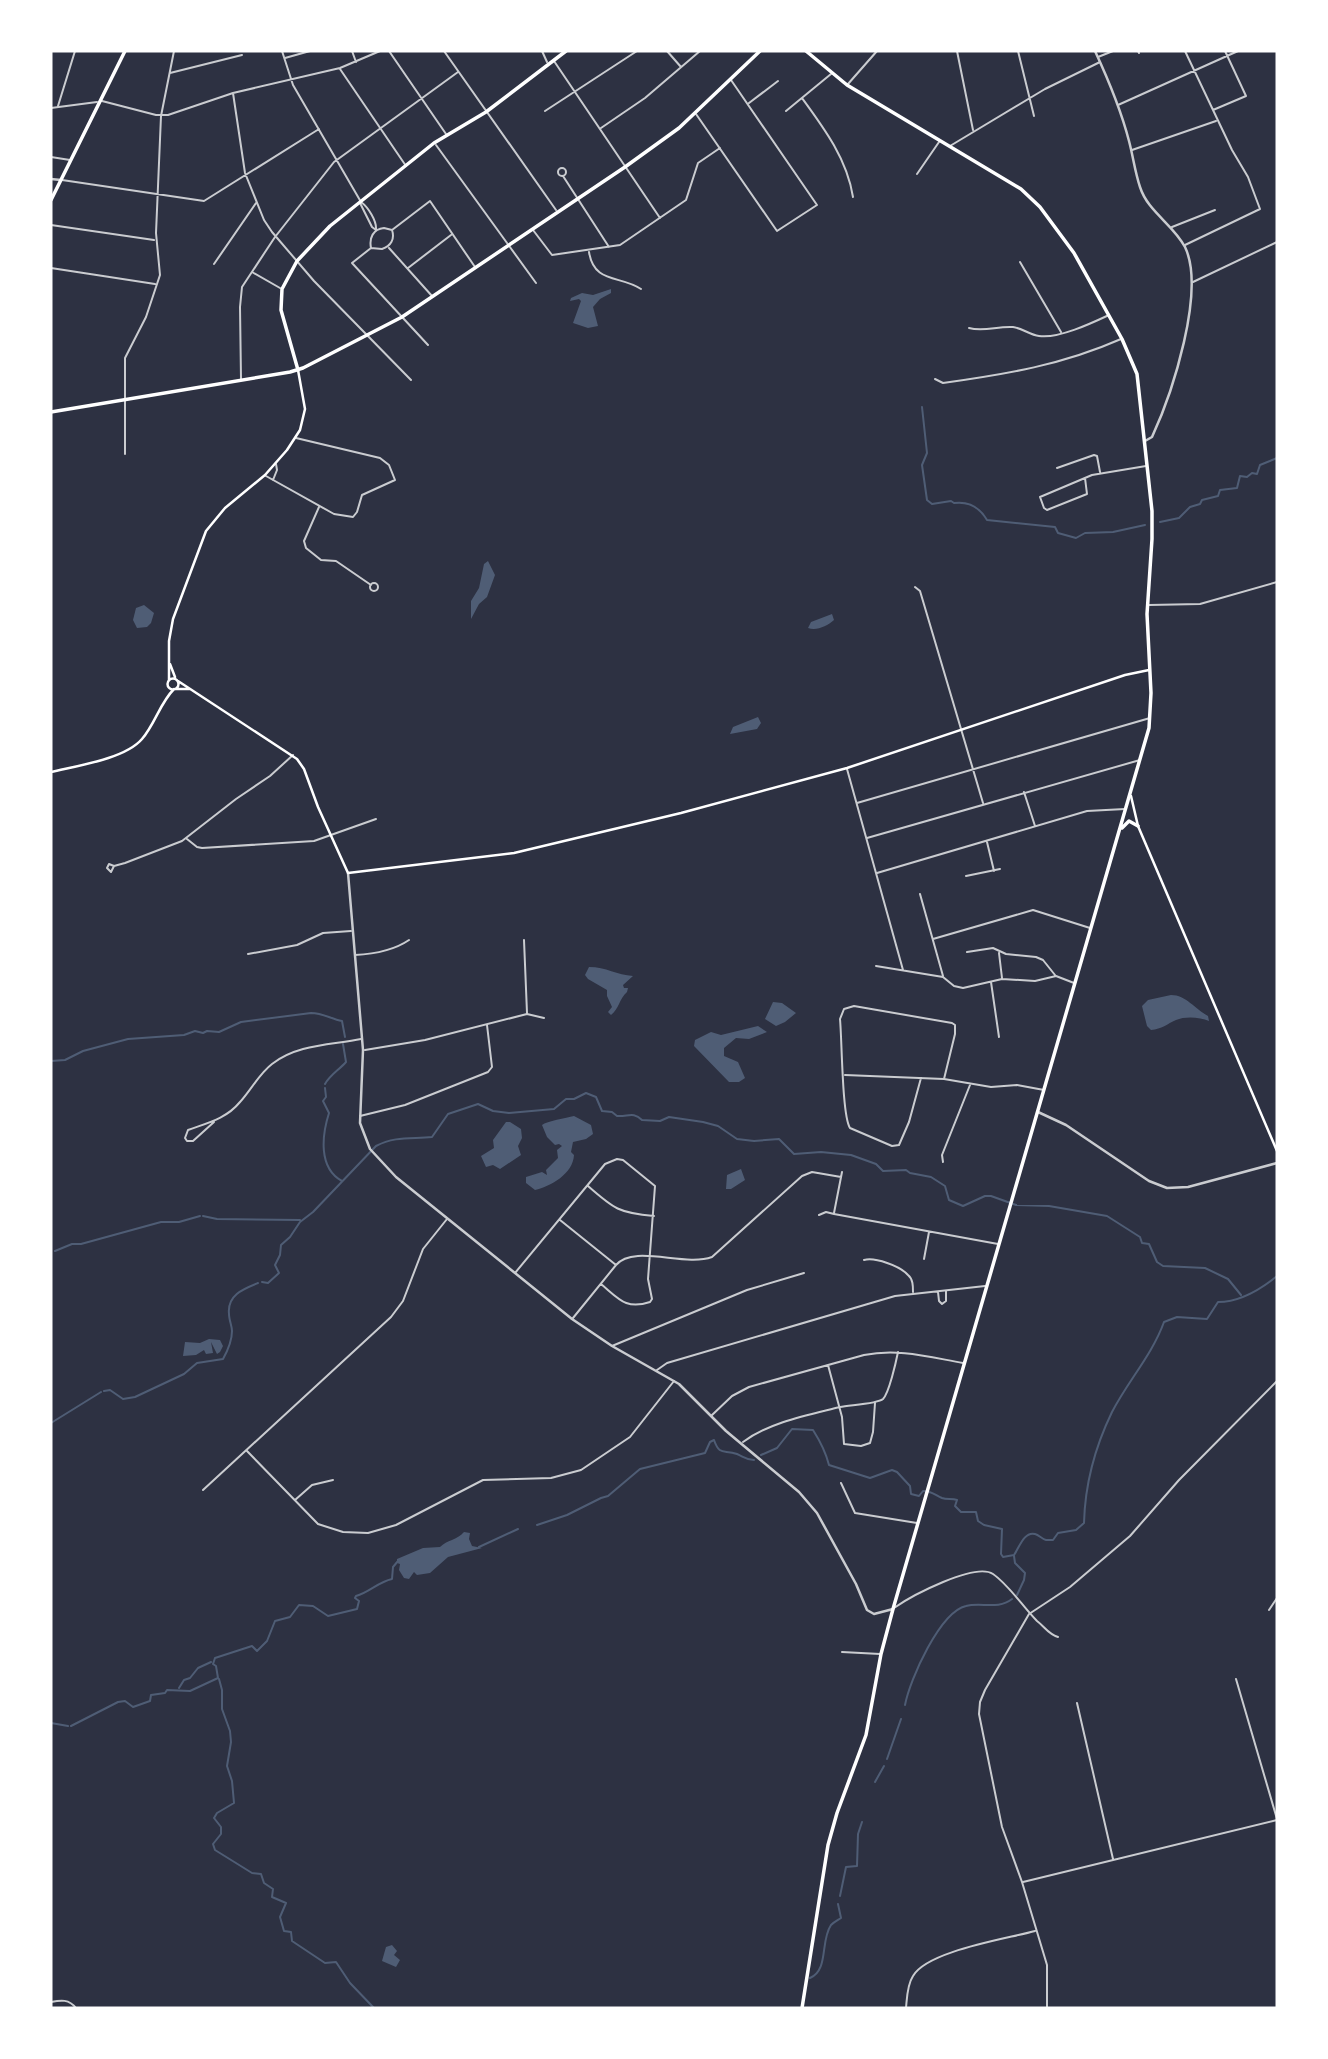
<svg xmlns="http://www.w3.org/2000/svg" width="1328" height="2059" viewBox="0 0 1328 2059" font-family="Overpass,sans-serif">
<rect width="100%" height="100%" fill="#2d3142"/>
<path fill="#4f5d75" d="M611 289V293L600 299 593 307 598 326 588 328 573 323 581 301 579 299 570 301 571 298 582 293 593 295Z
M488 561 495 575 487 597 479 604 471 619V601L479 588 484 564Z
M144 605 154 613 151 623 147 627 137 628 133 620 136 608Z
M832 614 834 620C827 626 817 631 808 628L811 622Z
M758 717 761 723 757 729 730 734 733 727Z
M589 967C606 967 617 975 633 976L623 985 624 988H628L627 992C619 999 619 1009 611 1015L608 1012 612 1007 607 996V990L588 979 585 975Z
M1171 995C1186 995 1195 1009 1208 1016L1209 1021C1200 1017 1185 1016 1176 1020 1167 1024 1162 1029 1151 1030L1147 1026 1142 1006 1148 1000Z
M773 1002 782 1003 796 1013 785 1022 776 1026 765 1019Z
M758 1026 767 1032 749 1039 736 1038 724 1048V1056L738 1062 745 1078 739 1082H729L694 1046 695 1040 711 1032 721 1035Z
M574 1116 591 1125 593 1134 586 1139 573 1142 571 1152 574 1155C573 1174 551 1186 535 1190L526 1183V1177L542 1172 547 1175 546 1170 558 1158 557 1150 562 1146 559 1144 555 1145 547 1137 542 1125C547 1121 566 1118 574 1116Z
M506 1122H510L521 1129 522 1138 518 1146 521 1155 500 1169 493 1165 486 1167 481 1156 494 1148 493 1140Z
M741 1169 745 1180 731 1189H726L727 1175Z
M209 1339 220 1340 223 1346 220 1352 217 1354 211 1342 213 1353 206 1354 204 1350 196 1355 183 1356 185 1342 200 1343Z
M464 1532 470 1533 469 1539 472 1546 482 1548 448 1557 430 1573 417 1575 414 1572 409 1579 404 1578 399 1570 400 1564 397 1563V1559L423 1548 440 1547C447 1540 457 1540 464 1532Z
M392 1945 397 1951 394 1955 400 1960 396 1967 382 1961 386 1947Z"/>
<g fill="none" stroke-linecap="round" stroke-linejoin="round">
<path stroke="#4f5d75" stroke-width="2" d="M922 407 927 453 922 465 927 500 932 504 951 501 954 503C969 501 980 508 987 520L1055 527 1058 533 1076 538 1085 533 1113 532 1145 525
M1160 522 1179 518 1190 507 1200 504 1202 500 1218 496 1220 490 1237 488 1240 476 1247 477 1252 473 1257 474 1260 465 1277 458
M51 1061 65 1060 83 1051 128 1039 184 1035 195 1031 203 1033 207 1031 219 1032 241 1022 311 1013C323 1013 331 1019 342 1021L345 1037
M325 1084C330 1075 339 1070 346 1062L343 1044
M325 1088 326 1097 323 1101 329 1113C322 1135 318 1168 342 1181
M203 1216 217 1219 300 1220
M55 1251 72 1244H81L161 1222H179L200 1216
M262 1282 268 1283 279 1273 275 1265 280 1255 281 1245 290 1237 300 1222 313 1212 376 1146C395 1136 411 1139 432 1137L448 1114 478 1104 493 1111 509 1113 554 1109 566 1099H574L586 1093 596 1097 602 1111 612 1112 617 1116C628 1117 633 1111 642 1120L660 1121 669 1117 703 1122 718 1126 737 1139 754 1141 779 1139 794 1154 821 1152 851 1155 876 1164 883 1171 906 1170 910 1173 931 1177 945 1186 949 1200 963 1206 985 1196H991L1016 1205 1049 1206 1107 1216 1140 1237 1142 1243 1149 1244 1157 1262 1163 1266 1205 1268 1228 1279 1241 1295
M104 1391 110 1390 123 1399 135 1397 184 1374 197 1363 223 1359C228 1350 232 1341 232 1331 232 1326 229 1320 229 1314 227 1295 243 1289 258 1283
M51 1423 101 1392
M761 1455 777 1448 792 1429 813 1430C820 1441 826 1453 829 1465L870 1478 892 1470 897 1472 910 1486 911 1494 919 1496 923 1491C932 1491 935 1495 942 1498 947 1500 952 1498 957 1500L955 1506 961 1512H976L978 1521 984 1525 1002 1529 1001 1554 1003 1557 1014 1555C1019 1548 1024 1531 1035 1534 1039 1535 1042 1539 1046 1540H1053L1058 1533 1076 1530 1084 1523C1085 1485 1095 1447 1112 1412 1128 1381 1152 1355 1164 1322L1177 1317 1207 1319 1218 1302C1239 1302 1261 1289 1277 1276
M537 1525 567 1515 601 1498 608 1496 640 1469 705 1453 710 1442 714 1440C720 1457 724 1449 737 1454 744 1457 746 1460 754 1460
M479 1547 518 1529
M1014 1556 1015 1563 1025 1573 1024 1580 1017 1595
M219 1679 222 1690V1709L230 1731 231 1742 227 1766 232 1781 234 1803 217 1813 214 1818 221 1827V1834L213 1844 215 1850 252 1873 261 1874 264 1883 273 1889 272 1897 286 1903 280 1917 284 1931 291 1932 292 1941 325 1963 336 1962 350 1983 374 2008
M179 1688 184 1680 190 1678 198 1668 211 1662
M905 1705C910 1679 940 1612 966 1606 981 1602 998 1610 1012 1599
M51 1723 68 1726
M71 1726 118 1702 125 1701 133 1707 150 1701 151 1695 165 1693 167 1690 190 1691 218 1678 216 1666 213 1664 215 1658 252 1646 257 1651 267 1641 275 1621 290 1617 299 1605 313 1606 328 1616 357 1609 359 1601 355 1598 356 1596C370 1592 378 1582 392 1579L393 1567 398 1561
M887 1759 901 1719
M875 1782 884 1766
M840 1896 846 1867 857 1866 858 1834 862 1822
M810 1978C829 1970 820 1941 831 1925 834 1922 838 1920 841 1918L838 1904"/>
<path stroke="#caccd0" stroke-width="2" d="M282 51 293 85 361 202C368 207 377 221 376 230
M352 51 356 62
M389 51 446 134
M444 51 556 210
M542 51 547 62
M667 51 681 67
M957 51 973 130
M1018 51 1034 116
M1138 51 1139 53
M1098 57 1113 51
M285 58 310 51
M554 61 660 218
M340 69 406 166
M170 73 242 55
M848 84 877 51
M233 93 245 173 264 220 272 232 314 281 411 380
M802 98C824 128 847 159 853 197
M102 101 156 115H168L233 93 340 68 380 51
M749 103 778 81
M1118 105 1238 51
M58 106 75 51
M51 108 97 102
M1213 110 1246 96 1225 51
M545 111 637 51
M786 111 831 74
M696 114 777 231 817 205 731 80
M601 128 645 98 700 51
M436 145 536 283
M950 146 1045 89 1100 62
M1132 150 1216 121
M51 157 70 160
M558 172a4 4 0 1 1 8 0a4 4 0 1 1-8 0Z
M917 174 939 142
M563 176 609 247
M62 180 204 201 319 129
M360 203 372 227 376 230
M51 225 154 240
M1172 227 1215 210
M384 228 392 230C395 239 391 246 382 249L371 248C369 238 373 229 384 228Z
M392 230 430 201 475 267
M533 230 552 255 620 245 686 200 698 163 720 148
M1185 245 1260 209 1248 177 1232 150 1185 51
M371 248 352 263 428 345
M389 248 432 296
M589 252C594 284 620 275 641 289
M1020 262 1061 332
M214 264 256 203
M51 268 155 284
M408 268 451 235
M252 272 280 288
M1193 282 1277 242
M969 328C984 332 997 326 1013 327 1022 328 1030 335 1039 336 1058 339 1092 323 1109 315
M241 379 240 307 242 287 275 237 334 162 458 72
M935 379 943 383C1007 374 1062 365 1121 339
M125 454V358L146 317 160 275 156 233 161 116 174 51
M1057 468 1094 455 1097 456 1100 472
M266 476 334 514 353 517 357 512 362 495 395 480 389 465 380 458 296 438
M1085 478 1087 494 1047 510 1044 508 1040 497 1092 475 1146 466
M273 480 277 470 276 464
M319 507 304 541 306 548 321 560 336 561 371 585
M370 587a4 4 0 1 1 8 0a4 4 0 1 1-8 0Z
M915 587 920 591 983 803
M1149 605 1200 604 1277 582
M847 769 903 970
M1024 792 1035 826
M857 803 1150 718
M867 838 1140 760
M187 839 197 847 202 848 314 841 376 819
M987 842 994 871
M114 866 111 872 107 868 109 864 114 866 125 863 182 841 236 799 270 776 293 755
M877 873 1087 811 1125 809
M966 876 1000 869
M920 894 943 976
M933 939 1033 910 1090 928
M524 940 527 1013
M967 952 993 948 1006 954 1036 957 1043 960 1055 975
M999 953 1002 978
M248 954 297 945 323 933 351 931
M355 955C374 954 393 951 409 940
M876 966 943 977 954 986 963 988 1002 979 1035 981 1056 976 1074 983
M991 982 999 1037
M365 1050 425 1040 527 1014 544 1018
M845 1075 944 1079 991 1087 1017 1085 1044 1090
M921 1078 909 1122 899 1145 892 1146 850 1128C842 1116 842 1040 840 1019L844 1009 854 1006 952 1023 955 1025V1034L944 1079
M360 1116 405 1105 488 1072 492 1067 487 1025
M214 1122 193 1141H187L185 1138 188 1130C207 1123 226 1119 240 1102 251 1090 259 1074 272 1064 297 1044 332 1045 361 1039
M943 1162 942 1155 970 1085
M588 1186C614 1209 619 1213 654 1216
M834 1213 842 1172
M819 1215 826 1212 834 1214 998 1244
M560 1220 616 1265
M924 1259 929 1232
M864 1260C875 1257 900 1266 908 1275 913 1279 913 1286 913 1292
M515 1273 605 1164 617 1159 623 1160 655 1186 648 1279 652 1299 650 1302C626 1310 619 1299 601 1284
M938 1292 939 1301 942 1304 946 1301V1291
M573 1318 616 1265C634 1244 684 1267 712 1257L802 1176 812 1172 841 1177
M612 1346 747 1290 804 1273
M828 1365 842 1417 844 1444 861 1446 870 1443 873 1432 875 1403
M657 1370 667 1363 895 1296 985 1286
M711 1416 732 1396 749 1387 864 1355C898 1348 929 1357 963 1363
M743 1442C770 1422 808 1415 840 1407 850 1405 877 1404 883 1399 889 1393 896 1362 898 1352
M247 1451 318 1524 343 1532 368 1533 396 1525 483 1480 551 1478 581 1470 630 1437 674 1381
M841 1483 855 1513 917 1523
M203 1490 391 1317 403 1301 423 1249 447 1219
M295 1500 312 1485 333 1480
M894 1608C911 1596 975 1562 993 1574 1009 1585 1023 1607 1037 1621 1045 1627 1048 1634 1058 1637
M1269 1610 1277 1598
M842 1652 880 1654
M1236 1679 1277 1819
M1077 1703 1113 1859
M1023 1882 1277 1820
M51 2002C61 2000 69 1999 76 2008
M906 2008C907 1998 907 1985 913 1976 927 1951 1006 1939 1035 1931
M1047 2008V1965L1022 1882 1002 1827 979 1714 980 1702 985 1690 1029 1614 1070 1587 1130 1536 1179 1480 1277 1381"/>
<path stroke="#caccd0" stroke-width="2.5" d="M1095 51C1108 79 1121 110 1129 141 1133 156 1135 172 1140 187 1148 212 1173 224 1185 247 1206 291 1172 394 1152 437L1145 441
M51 179 61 180
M348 873 363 1050 360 1123 370 1149 396 1177 572 1319 612 1346 679 1384 726 1431 799 1492 817 1513 856 1584 867 1610 874 1614 893 1609
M1038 1112 1066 1125 1149 1181 1167 1188 1188 1187 1277 1163"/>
<path stroke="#fff" stroke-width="2.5" d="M170 664 175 677
M167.5 684a5.5 5.5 0 1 1 11 0a5.5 5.5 0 1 1-11 0Z
M169 680V641L173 619 206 531 225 508 265 475 287 450 300 430 305 409 298 370
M178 681 297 759 304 769 318 807 348 873 514 853 681 813 847 768 1125 675 1149 670
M175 689H189
M51 772C76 766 125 759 142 739 155 724 160 703 174 689
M1131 796 1138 826 1277 1151"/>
<path stroke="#fff" stroke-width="3.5" d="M51 200 125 51
M298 370 281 310 282 289 297 261 330 226 434 143 486 112 566 51
M51 412 290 372 303 368 402 317 625 167 679 128 760 51
M1122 828 1129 821 1138 826
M802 2008 828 1845 837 1813 866 1735 881 1654 893 1609 1149 728 1151 693 1147 614 1152 539V511L1137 374 1122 339 1074 253 1040 207 1021 189 847 85 806 51"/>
</g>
<rect width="1328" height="2059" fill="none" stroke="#ffffff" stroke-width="105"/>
</svg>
